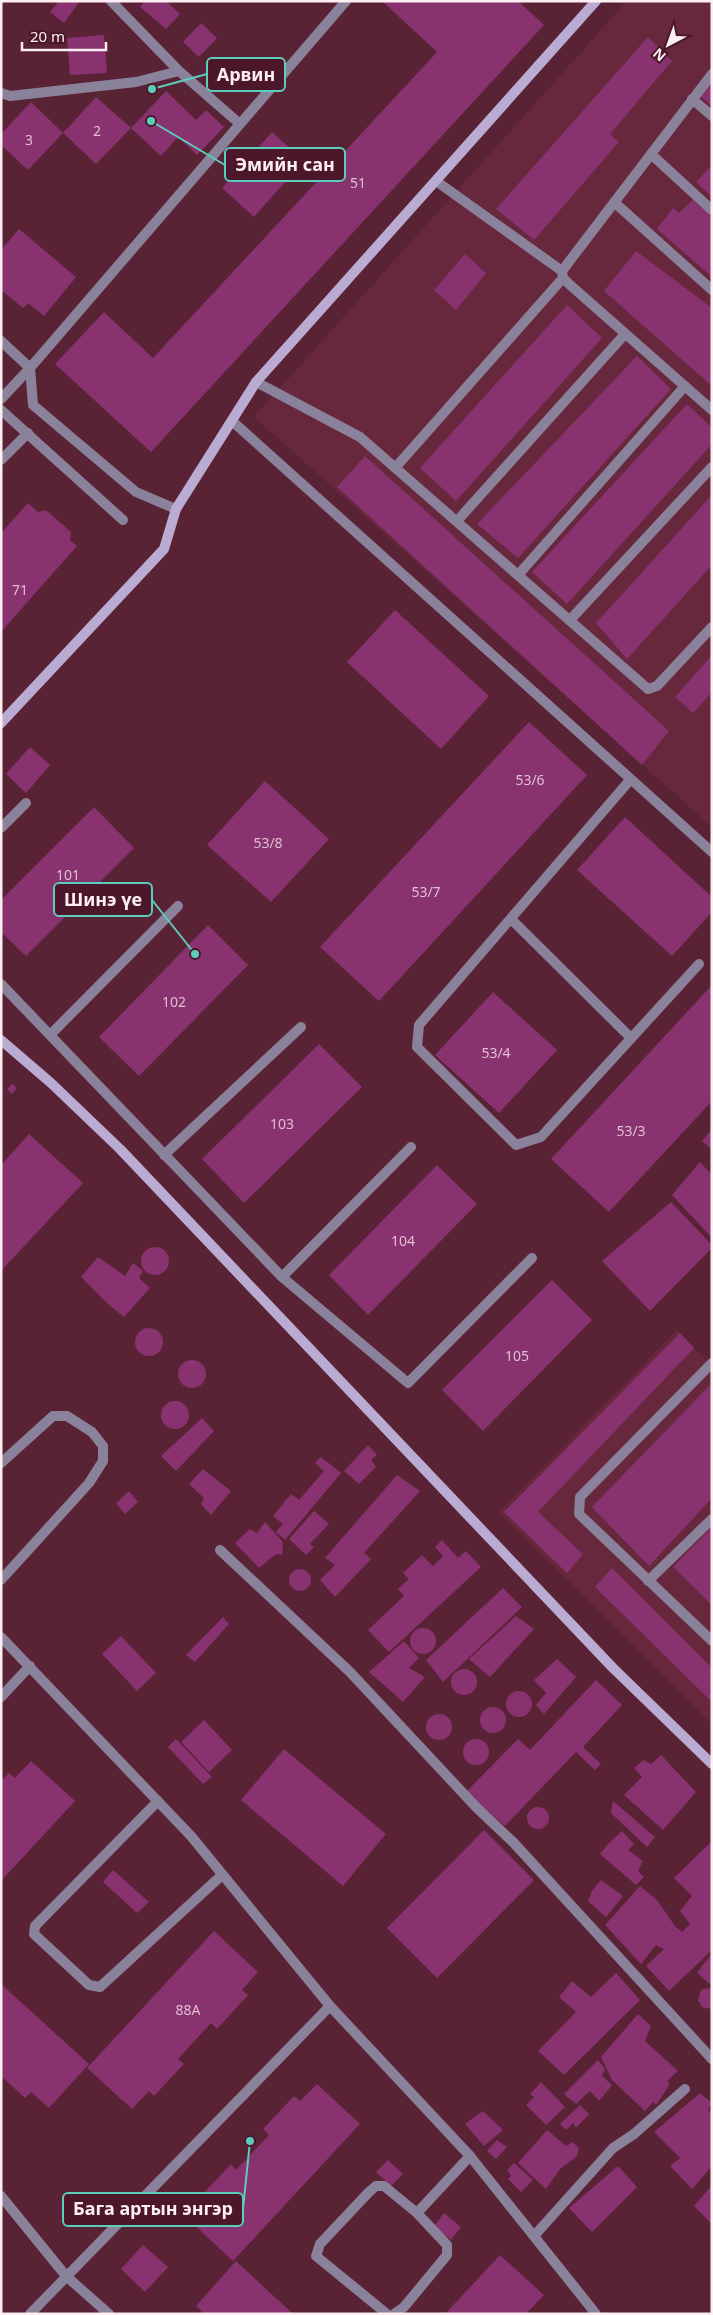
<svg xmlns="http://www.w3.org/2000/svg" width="713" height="2315" viewBox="0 0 713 2315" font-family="'Noto Sans',sans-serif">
<rect width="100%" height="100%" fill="#592235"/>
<path fill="#67283e" d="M627 1H712V827L254 417Z
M677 1330 706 1361 712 1357V1724L499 1512Z"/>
<path fill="#88336f" d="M59 1H80L64 23 50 12Z
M145 1H166L180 14 166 29 140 7Z
M382 1H518L544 25 151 452 55 364 104 312 153 358 437 52Z
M201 23 217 38 199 57 183 42Z
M104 35 107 73 70 75 67 38Z
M648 37 672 61 610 134 619 142 534 240 496 209Z
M712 83V106L701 97Z
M166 91 196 120 206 110 224 127 197 155 178 137 161 156 131 128Z
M96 97 131 128 96 164 63 133Z
M31 102 63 133 28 170 1 145V134Z
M272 132 304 161 254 217 222 188Z
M712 165V197L696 182Z
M693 200 712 216V277L657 229 673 208 679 213Z
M19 229 76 277 44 316 28 303 23 308 1 290V250Z
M636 251 712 308V386L604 291Z
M465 254 486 273 456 310 434 290Z
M567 305 602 338 456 501 420 468Z
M637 356 671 389 518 558 477 524Z
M687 404 712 428V444L567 604 532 572Z
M365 456 669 731 642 765 337 487Z
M712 495V565L627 659 596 623Z
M28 503 38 512 46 510 71 532 70 540 77 546 1 632V533Z
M395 610 489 696 441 749 347 662Z
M712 655V692L693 713 675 697Z
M529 722 587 775 379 1001 320 947Z
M30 747 50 765 26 793 6 774Z
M265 781 329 839 271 902 207 845Z
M94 807 134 848 26 956 1 932V900Z
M625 817 712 897V912L672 956 577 870Z
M208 925 248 965 139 1076 99 1037Z
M712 985V1101L609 1212 551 1159Z
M493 992 557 1050 499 1113 435 1055Z
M319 1044 362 1087 244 1203 202 1159Z
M12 1084 17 1088 12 1094 7 1089Z
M712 1129V1150L702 1141Z
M29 1134 83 1183 1 1271V1165Z
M700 1162 712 1175V1238L672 1195Z
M437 1165 477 1204 368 1315 329 1275Z
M671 1202 712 1245V1248L650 1311 602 1261Z
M141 1261a14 14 0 1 1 28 0a14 14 0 1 1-28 0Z
M98 1257 125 1276 133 1263 143 1271 139 1278 150 1288 124 1317 109 1305 81 1277Z
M552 1280 592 1320 483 1431 442 1390Z
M135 1342a14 14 0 1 1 28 0a14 14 0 1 1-28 0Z
M680 1333 694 1348 538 1512 583 1554 567 1573 504 1512Z
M178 1374a14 14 0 1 1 28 0a14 14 0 1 1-28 0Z
M712 1383V1498L649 1566 592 1507Z
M161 1415a14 14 0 1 1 28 0a14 14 0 1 1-28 0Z
M202 1418 214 1431 176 1471 161 1456Z
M368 1445 377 1455 371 1460 376 1467 359 1484 344 1471Z
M321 1457 341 1473 285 1540 276 1532 283 1524 273 1516 291 1494 299 1500 324 1471 315 1463Z
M203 1469 231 1491 211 1515 201 1504 204 1498 189 1484Z
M397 1475 420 1491 364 1553 371 1559 335 1597 320 1580 335 1565 325 1558Z
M129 1491 138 1502 125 1514 116 1503Z
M314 1511 329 1524 310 1544 314 1547 306 1555 289 1539Z
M265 1522 283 1542 282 1555 276 1554 259 1568 235 1543 250 1529 257 1533Z
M712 1527V1605L673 1567Z
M442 1540 458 1558 466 1551 481 1567 389 1652 368 1630 404 1596 398 1589 409 1579 403 1573 422 1555 433 1566 443 1556 435 1547Z
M612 1568 712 1668V1702L595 1587Z
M289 1580a11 11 0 1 1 22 0a11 11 0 1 1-22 0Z
M503 1588 522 1607 443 1682 426 1660Z
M516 1616 534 1629 490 1677 469 1659Z
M223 1617 229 1624 195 1662 186 1655Z
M410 1641a13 13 0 1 1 26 0a13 13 0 1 1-26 0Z
M121 1636 156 1673 137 1691 102 1654Z
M404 1641 419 1658 409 1668 425 1677 403 1702 369 1672Z
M557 1659 576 1677 544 1714 536 1705 546 1693 534 1680Z
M451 1682a13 13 0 1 1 26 0a13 13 0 1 1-26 0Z
M596 1680 622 1705 583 1747 601 1764 595 1770 576 1752 505 1826 466 1792 518 1739 530 1750Z
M506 1704a13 13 0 1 1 26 0a13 13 0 1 1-26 0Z
M480 1720a13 13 0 1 1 26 0a13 13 0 1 1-26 0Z
M426 1727a13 13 0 1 1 26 0a13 13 0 1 1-26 0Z
M204 1720 232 1750 209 1772 181 1742Z
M463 1752a13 13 0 1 1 26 0a13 13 0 1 1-26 0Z
M176 1739 212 1777 203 1784 168 1747Z
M284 1749 386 1834 343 1886 241 1800Z
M661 1755 696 1792 663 1830 624 1795 642 1777 634 1768 643 1760 651 1764Z
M31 1761 75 1801 1 1881V1781L9 1773 15 1778Z
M613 1801 655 1837 647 1847 611 1813Z
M527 1818a11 11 0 1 1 22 0a11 11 0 1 1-22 0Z
M484 1830 534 1880 437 1978 387 1928Z
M622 1831 634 1844 628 1850 643 1861 638 1871 644 1877 636 1885 600 1854 608 1844Z
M712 1841V1950L669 1991 646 1966 664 1949 656 1945 641 1964 605 1925 640 1886 657 1900 675 1926 682 1932 690 1924 680 1911 692 1896 674 1878Z
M113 1870 149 1902 137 1913 103 1882Z
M601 1880 623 1896 606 1917 588 1901 592 1891Z
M214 1931 258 1972 242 1990 248 1995 217 2029 211 2023 178 2059 184 2064 154 2096 149 2091 132 2109 87 2068Z
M712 1953V1986L697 1973Z
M616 1973 640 2000 564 2075 538 2051 576 2012 559 1997 572 1981 591 1997Z
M1 1984 89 2064 49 2108 31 2092 25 2098 1 2076Z
M708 1988H712L711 2009 702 2007 698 2000 701 1990Z
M638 2014 651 2026 645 2041 678 2071 667 2081 670 2084 656 2105 653 2102 645 2111 612 2080 601 2057Z
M598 2060 605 2069 602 2076 612 2085 599 2101 590 2091 576 2104 564 2094Z
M541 2082 565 2107 546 2125 526 2105 534 2097 530 2094Z
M317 2084 360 2124 233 2261 189 2220 206 2202 201 2196 231 2164 236 2170 269 2135 263 2129 294 2096 300 2101Z
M700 2093 712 2103 708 2110 712 2114V2166L692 2189 670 2166 680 2158 654 2132Z
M580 2105 589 2114 576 2128 573 2123 566 2130 560 2124Z
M483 2111 503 2130 484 2146 465 2124Z
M547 2130 566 2146 572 2142 579 2148 577 2156 560 2169 546 2189 518 2163Z
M497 2140 507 2147 496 2159 487 2151Z
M388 2160 403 2174 391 2186 376 2172Z
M514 2163 533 2180 521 2192 508 2179 511 2176 507 2170Z
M618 2166 637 2187 592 2232 569 2208Z
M712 2185V2224L694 2206Z
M444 2213 461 2227 451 2240 434 2226Z
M143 2245 168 2267 145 2292 121 2269Z
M500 2255 544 2295 526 2314H445Z
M236 2261 293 2314H204L196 2306Z"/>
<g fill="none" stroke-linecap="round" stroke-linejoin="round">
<path stroke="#8a829a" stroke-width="10" d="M712 74 562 271 563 278 569 284 712 410
M692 99 712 116
M651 154 712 210
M436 181 562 271
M614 202 712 290
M256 382 360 437 648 689 657 686 712 627
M1 460 28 433
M395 468 563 278
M457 521 625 334
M518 575 685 386
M570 620 712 467
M630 780 419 1025 417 1047 516 1145 541 1137 699 964
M1 828 26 803
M511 919 631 1038
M712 1363 580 1497 579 1514 712 1641
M1 1463 53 1416H67L92 1432 103 1446V1461L89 1483 1 1580
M648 1581 712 1519
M1 1697 30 1666
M158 1801 35 1926 34 1934 89 1985 100 1987 222 1875
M417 2213 470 2156
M534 2236 613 2148 634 2134 685 2089
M387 2314 316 2256 320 2244 369 2192 376 2186H384L417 2213 447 2245V2255L404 2307 394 2314"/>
<path stroke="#8a829a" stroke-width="10" d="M111 1 179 71 240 124
M1 93 10 96 136 82 179 71
M1 341 30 368 33 405 136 492 176 509
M1 399 30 368 346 1
M1 410 123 520
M232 421 712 852
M1 984 282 1277 408 1383 532 1258
M51 1034 178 906
M164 1155 301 1027
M282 1277 411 1147
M220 1550 350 1672 476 1807 513 1842 712 2059
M1 1637 191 1836 330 2006 470 2156 596 2314
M1 2196 66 2276 109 2314
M30 2314 330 2006"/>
<path stroke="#b9abd2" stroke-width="10" d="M1 723 164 549 176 509 256 382 596 1
M1 1040 51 1083 120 1149 613 1668 712 1764"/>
</g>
<g text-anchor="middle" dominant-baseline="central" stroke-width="5" stroke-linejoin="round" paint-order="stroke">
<g font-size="14" fill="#e0bfd1">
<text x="97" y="130">2</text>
<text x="29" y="139">3</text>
<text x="358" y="182">51</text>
<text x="20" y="589">71</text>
<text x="530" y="779">53/6</text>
<text x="268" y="842">53/8</text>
<text x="68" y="874">101</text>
<text x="426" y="891">53/7</text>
<text x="174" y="1001">102</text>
<text x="496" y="1052">53/4</text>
<text x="282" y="1123">103</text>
<text x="631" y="1130">53/3</text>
<text x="403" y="1240">104</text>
<text x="517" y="1355">105</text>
<text x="188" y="2009">88А</text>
</g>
</g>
<path fill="none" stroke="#5bcebb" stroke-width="2" d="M152 89L207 74M151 121L225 165M195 954L152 900M250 2141L243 2209"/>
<g fill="#5bcebb" stroke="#4d172b" stroke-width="2">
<circle cx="152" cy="89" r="5"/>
<circle cx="151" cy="121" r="5"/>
<circle cx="195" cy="954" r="5"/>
<circle cx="250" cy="2141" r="5"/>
</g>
<g fill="#4d172b" stroke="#5bcebb" stroke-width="2">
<rect x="207" y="58" width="78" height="33" rx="5"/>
<rect x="225" y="148" width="120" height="33" rx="5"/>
<rect x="54" y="883" width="98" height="33" rx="5"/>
<rect x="63" y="2193" width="180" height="33" rx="5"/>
</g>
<g font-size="18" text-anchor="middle" font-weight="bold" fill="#fdeef2">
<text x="246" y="81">Арвин</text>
<text x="285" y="171">Эмийн сан</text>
<text x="103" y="906">Шинэ үе</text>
<text x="153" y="2215">Бага артын энгэр</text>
</g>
<rect width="713" height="2315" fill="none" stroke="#fdeef2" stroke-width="5"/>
<g transform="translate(668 45) rotate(221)" stroke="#4d172b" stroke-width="4" paint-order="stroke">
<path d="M0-4L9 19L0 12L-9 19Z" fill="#fdeef2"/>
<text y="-8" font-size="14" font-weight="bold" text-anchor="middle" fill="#fdeef2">N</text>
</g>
<path d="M22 42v8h84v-8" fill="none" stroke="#fdeef2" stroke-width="2.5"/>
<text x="30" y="42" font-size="15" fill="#fdeef2" stroke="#4d172b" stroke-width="4" paint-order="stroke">20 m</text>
</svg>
